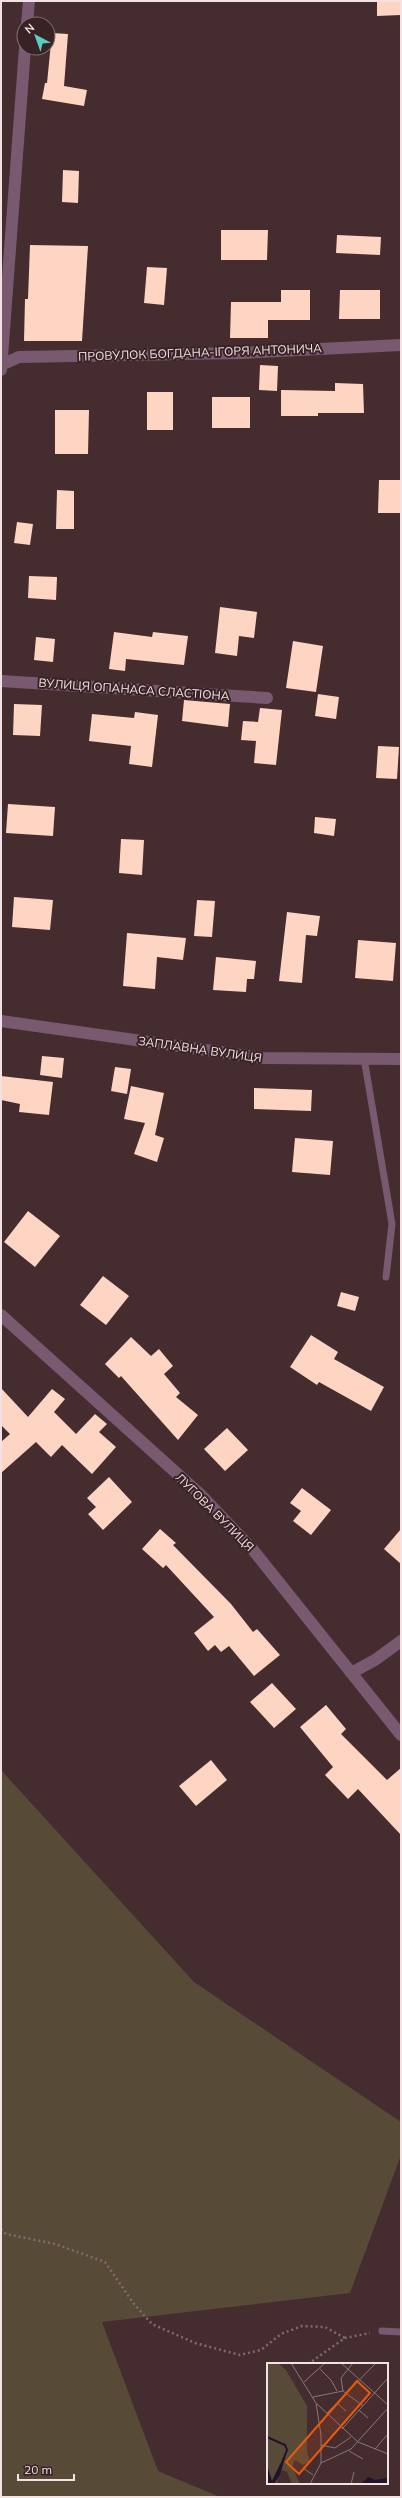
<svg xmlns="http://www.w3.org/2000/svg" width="402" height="2498" viewBox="0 0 402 2498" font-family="Mulish,sans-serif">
<rect width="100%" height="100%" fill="#442c2f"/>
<path fill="#574b38" d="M1 1770 194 1982 401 2122V2155L350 2293 102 2322 158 2471 220 2497H1Z"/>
<path fill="#fed5c2" d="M377 1H401V15L377 16Z
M52 33 68 34 64 86 87 90 84 106 42 99 45 83H47Z
M63 170 79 171 78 203 62 202Z
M221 230H268L267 260H221Z
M337 235 381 237 380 255 336 253Z
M30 245 88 246 82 341H24L25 299H28Z
M147 267 167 268 164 305 144 303Z
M281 290H310V320H268V338H230L231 302H281Z
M340 290H380V319H339Z
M260 365 278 366 277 391 259 390Z
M335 383 363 384 364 413H318V416H281V390L335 391Z
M147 392H173V430H147Z
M212 397H250V428H212Z
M55 410H89L88 454H55Z
M379 480H401V513H378Z
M57 490 74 491V529H56Z
M17 522 33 524 30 545 14 543Z
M29 576 57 577 56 600 28 598Z
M220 607 257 612 254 638 239 636 237 656 215 653Z
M114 632 152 637 153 632 188 636 184 665 126 659 125 671 109 669Z
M36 637 55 639 53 662 34 660Z
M293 641 323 646 316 692 286 688Z
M318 694 339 697 336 719 315 716Z
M184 700 230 704 228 727 182 721Z
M14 704 42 705 40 736 13 735Z
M260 708 282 710 276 765 254 763 256 741 241 740 243 721 258 722Z
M135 712 158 715 152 767 129 764 131 746 89 741 92 714 134 718Z
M378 746 399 747 397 779 376 778Z
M8 804 55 807 53 836 6 833Z
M315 817 336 819 334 836 314 833Z
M121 839 144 840 142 875 119 873Z
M14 897 53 900 50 930 12 927Z
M197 900 215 901 212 937 194 936Z
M287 912 320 916 317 936 306 935 302 983 279 981Z
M127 933 186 938 183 960 157 957 155 989 123 986Z
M358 940 396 943 393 981 355 978Z
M216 957 256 961 254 979H247L246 992 213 990Z
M42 1056 64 1058 62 1078 40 1075Z
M115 1067 131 1069 127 1094 111 1091Z
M1 1076 53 1082 49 1115 19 1112 20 1104 1 1100Z
M131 1086 164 1093 155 1135 164 1138 157 1162 134 1154 145 1123 124 1119Z
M254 1088 312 1090 311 1111 254 1109Z
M295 1138 333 1141 330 1175 292 1172Z
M28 1211 60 1236 35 1267 4 1242Z
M103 1276 129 1296 106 1325 80 1305Z
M341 1292 359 1297 355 1311 337 1306Z
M311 1335 338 1352 334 1359 384 1387 371 1411 319 1382 317 1385 290 1367Z
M131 1337 151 1356 159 1349 173 1366 164 1374 180 1393 176 1397 198 1415 178 1440 121 1376 119 1378 105 1364Z
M1 1388 28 1417 52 1389 65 1399 54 1412 76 1434 95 1414 107 1424 99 1432 116 1447 92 1474 62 1445 51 1457 36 1442 1 1473V1442L10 1434 1 1425Z
M227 1428 248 1450 225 1471 204 1449Z
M109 1477 132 1502 103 1530 88 1514 96 1507 87 1498Z
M302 1488 331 1510 311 1535 293 1521 301 1511 290 1503Z
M160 1529 176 1543 173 1545 231 1604 253 1632 257 1629 280 1655 254 1676 229 1646 221 1652 215 1645 208 1651 194 1633 214 1617 166 1565 163 1568 142 1549Z
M401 1529V1564L384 1549Z
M272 1683 296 1709 274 1728 250 1702Z
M326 1705 346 1729 341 1734 387 1780 401 1768V1835L358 1789 348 1799 325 1775 333 1767 300 1727Z
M211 1760 227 1780 196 1806 179 1786Z"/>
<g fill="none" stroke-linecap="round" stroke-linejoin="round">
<path stroke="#7f6a6c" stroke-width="2.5" stroke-dasharray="2 3" stroke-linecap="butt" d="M1 2229 6 2234 55 2244 105 2262 134 2304 152 2324 195 2343 240 2355 261 2350 281 2334 302 2326 325 2327 345 2338
M308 2364 345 2338 370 2333"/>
<path stroke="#78596f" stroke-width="7" d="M364 1058 392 1224 386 1277
M382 2331 401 2332"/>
<path stroke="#78596f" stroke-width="12" d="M27 24 29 1
M1 365 19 357 241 353 401 345
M1 370 25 48
M1 681 267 698
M1 1021 263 1058 401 1059
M1 1315 202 1496 253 1550 401 1735
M351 1673 375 1660 401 1641"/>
</g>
<g text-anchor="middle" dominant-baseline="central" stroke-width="4" stroke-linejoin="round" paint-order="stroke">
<g font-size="12" fill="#f2e2e3" stroke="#392225">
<text transform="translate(200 352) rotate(-2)">ПРОВУЛОК БОГДАНА-ІГОРЯ АНТОНИЧА</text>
<text transform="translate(134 689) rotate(4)">ВУЛИЦЯ ОПАНАСА СЛАСТІОНА</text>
<text transform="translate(200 1049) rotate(8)">ЗАПЛАВНА ВУЛИЦЯ</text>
<text transform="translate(215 1512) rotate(45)">ЛУГОВА ВУЛИЦЯ</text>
</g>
</g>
<g transform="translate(267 2363)">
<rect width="121" height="121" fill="#442c2f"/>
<path d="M0 0H11L19 7 40 43V88L43 99 36 102 28 97 25 103 33 121H25L20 109 15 107 9 121H0Z" fill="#574b38"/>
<path d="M16 95H18L13 112 7 121H0V102L5 118ZM102 114 108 117 121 115V121H93Z" fill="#1f132e"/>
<path fill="none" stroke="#1f132e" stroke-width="2" d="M0 74 18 82 20 87 16 97"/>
<path fill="none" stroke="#8a7577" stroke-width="1" d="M24 0 49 40 54 72V100M74 0 121 42M53 6 64 17 70 28M37 19 58 0M76 28 74 15 86 0M76 28 96 43M46 34 76 28M70 40 79 48M50 41 91 79 121 91M92 47 101 55M60 50 109 0M75 66 121 15M54 82 68 85 84 74M108 86 121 71M82 88 96 96M36 105 46 112M43 121 54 100 84 86 121 45M84 121 87 109"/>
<path fill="#e8590c" fill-opacity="0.15" stroke="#e8590c" stroke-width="2" d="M90 18 103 30 32 111 19 99Z"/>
<rect width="121" height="121" fill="none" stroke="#f2e2e3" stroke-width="2"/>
</g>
<rect width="402" height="2498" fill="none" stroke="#f2e2e3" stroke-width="4"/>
<g transform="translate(36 36) rotate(319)"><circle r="19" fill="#392225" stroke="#836f71"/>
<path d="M0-3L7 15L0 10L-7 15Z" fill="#58cec0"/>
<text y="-6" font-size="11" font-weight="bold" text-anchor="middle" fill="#f2e2e3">N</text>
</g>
<path d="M18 2474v6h56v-6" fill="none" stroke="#f2e2e3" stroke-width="2"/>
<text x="24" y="2474" font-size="12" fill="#f2e2e3" stroke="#392225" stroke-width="3" paint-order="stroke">20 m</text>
</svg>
